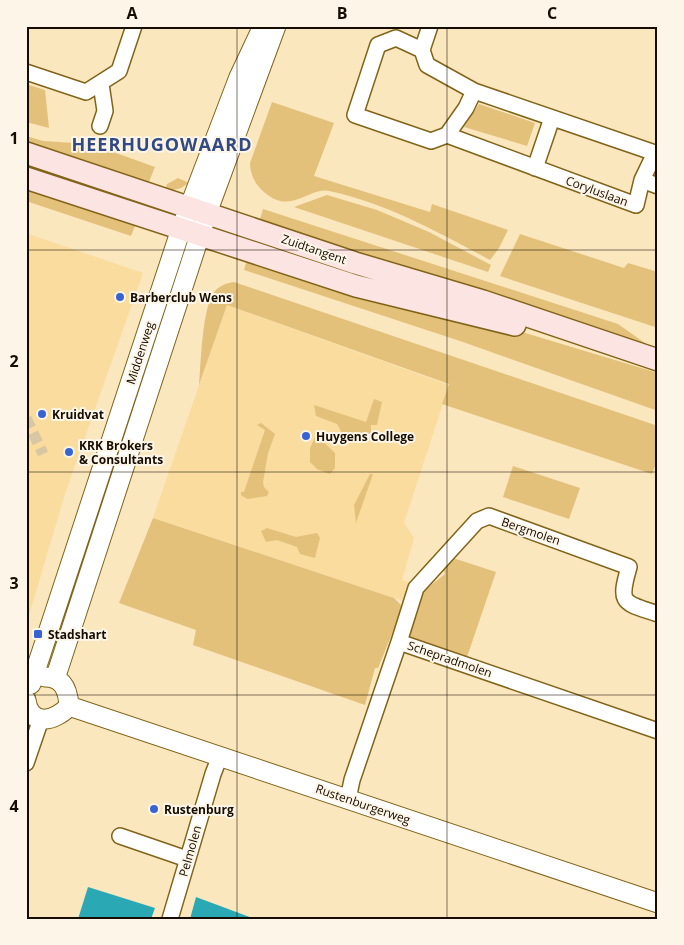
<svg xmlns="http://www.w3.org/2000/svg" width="684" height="945" viewBox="0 0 684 945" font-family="'Open Sans',sans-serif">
<rect width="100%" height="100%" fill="#fbe7be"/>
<path fill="#f9dc9e" d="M26 233 143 273 65 494 26 625Z
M227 305 449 385 404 523 414 538 402 580 411 583 404 601 153 518Z"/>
<path fill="#e3c17a" d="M26 84 45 90 49 128 26 122Z
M272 102 334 123 314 176 430 212 432 204 508 230 499 248 490 260C438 232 386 203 329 191 313 187 297 207 277 200 262 194 250 180 250 163Z
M479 104 535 123 527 146 464 127Z
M26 136 43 141 91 144 155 167 146 189 26 147Z
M26 159 143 199 139 203 26 166Z
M178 178 189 183 181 188 165 192 167 184Z
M26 187 135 226 131 236 26 201Z
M327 195 377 210 429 232 491 265 488 272 294 207Z
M263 209 618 324 652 348 478 296 260 219Z
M520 234 624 268 628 263 658 272V328L500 276Z
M248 256 512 329 658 373V411L463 342 244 270Z
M234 282 658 426V458L652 474 442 404 449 384 227 305 199 385C201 363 202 309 214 292 219 286 226 283 234 282Z
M374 399 382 402 377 425H371V433C365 437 349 440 343 435 341 432 339 427 337 424L316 416 314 405 366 422Z
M261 423 275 434 268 453 263 482 264 487 269 492 267 496 247 499 241 495V492H244L265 430 257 425Z
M316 435 335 453V468L330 474 317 469 310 462V448Z
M513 466 580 488 569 519 503 497Z
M370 474H373L356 523 354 505Z
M153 518 394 598 403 607 378 668H375L365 705 193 645 196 630 119 603Z
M267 528 296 537 317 533 320 538 315 558 300 554 297 547 277 540 266 542 261 531Z
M450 557 496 572 467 657 407 637 422 592 445 574 441 566Z"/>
<path fill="#2aa9b5" d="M88 887 155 908 151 919H78Z
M196 897 255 919H190Z"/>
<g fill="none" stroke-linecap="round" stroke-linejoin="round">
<path stroke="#d9c6a2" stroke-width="11" stroke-dasharray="11 5.5" stroke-linecap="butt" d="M26 418 43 454"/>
<defs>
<path id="minor" d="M430 26 422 50 427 65 474 91
M422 50 396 38 378 45 355 115 431 141 447 135 466 108 474 91 658 154
M26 72 86 92 119 71 134 26
M100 126 105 111 101 84
M447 135 636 205 642 180 655 153
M535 168 552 118
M642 180 658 186
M399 642 416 588 477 521 489 516 629 567C618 605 623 602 658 614
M26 763 41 719
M348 799 352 780 399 642 658 731
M120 836 187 859
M170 919 213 774 220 756"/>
<path id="tertiary" d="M55 679 207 213 276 26
M31 684 181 229 239 77 263 26
M26 700C30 728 56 721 69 706 68 690 63 677 45 677
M69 706 658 903"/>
<path id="secondary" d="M26 153 355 263 483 301 658 360
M26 178 356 286 515 325"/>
</defs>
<use href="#minor" stroke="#826419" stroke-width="18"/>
<use href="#tertiary" stroke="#826419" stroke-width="21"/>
<use href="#secondary" stroke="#826419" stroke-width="24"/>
<use href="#minor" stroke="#fff" stroke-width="15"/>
<use href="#tertiary" stroke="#fff" stroke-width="19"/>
<use href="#secondary" stroke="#fce4e2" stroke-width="21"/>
</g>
<path fill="none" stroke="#160d00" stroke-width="1" stroke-opacity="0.55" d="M237 26V919M447 26V919M26 250H658M26 472H658M26 695H658"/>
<g fill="#3863d3" stroke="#fdf6e8" stroke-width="2">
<circle cx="120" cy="297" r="5"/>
<circle cx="42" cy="414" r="5"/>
<circle cx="306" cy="436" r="5"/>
<circle cx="69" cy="452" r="5"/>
<rect x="33" y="629" width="10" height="10" rx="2.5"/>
<circle cx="154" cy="809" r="5"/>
</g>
<g text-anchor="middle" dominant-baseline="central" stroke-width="4" stroke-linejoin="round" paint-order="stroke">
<g font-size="12" fill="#160d00" stroke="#fdf6e8">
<text transform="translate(597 191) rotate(20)">Coryluslaan</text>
<text transform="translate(314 249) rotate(19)">Zuidtangent</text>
<text transform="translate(140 353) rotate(-72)">Middenweg</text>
<text transform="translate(531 531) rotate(19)">Bergmolen</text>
<text transform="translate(450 659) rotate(19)">Schepradmolen</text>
<text transform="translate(363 804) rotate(19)">Rustenburgerweg</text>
<text transform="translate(190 851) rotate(-74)">Pelmolen</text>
</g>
<g font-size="12" font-weight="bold" fill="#160d00" stroke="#fdf6e8" text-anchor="start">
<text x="130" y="297">Barberclub Wens</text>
<text x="52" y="414">Kruidvat</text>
<text x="316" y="436">Huygens College</text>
<text x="79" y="445">KRK Brokers<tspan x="79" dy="14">&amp; Consultants</tspan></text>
<text x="48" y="634">Stadshart</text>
<text x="164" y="809">Rustenburg</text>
</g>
<g font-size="18" font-weight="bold" letter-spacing="1" fill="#314a83" stroke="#fdf6e8">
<text x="162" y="144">HEERHUGOWAARD</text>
</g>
</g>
<rect width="684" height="945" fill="none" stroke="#fdf6e8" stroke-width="55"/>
<rect x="28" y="28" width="628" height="890" fill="none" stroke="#160d00" stroke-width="2"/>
<g font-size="16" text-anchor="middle" font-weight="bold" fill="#160d00">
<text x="132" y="19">A</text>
<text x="342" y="19">B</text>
<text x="552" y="19">C</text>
<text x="14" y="144">1</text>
<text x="14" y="367">2</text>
<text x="14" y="589">3</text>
<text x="14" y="812">4</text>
</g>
</svg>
